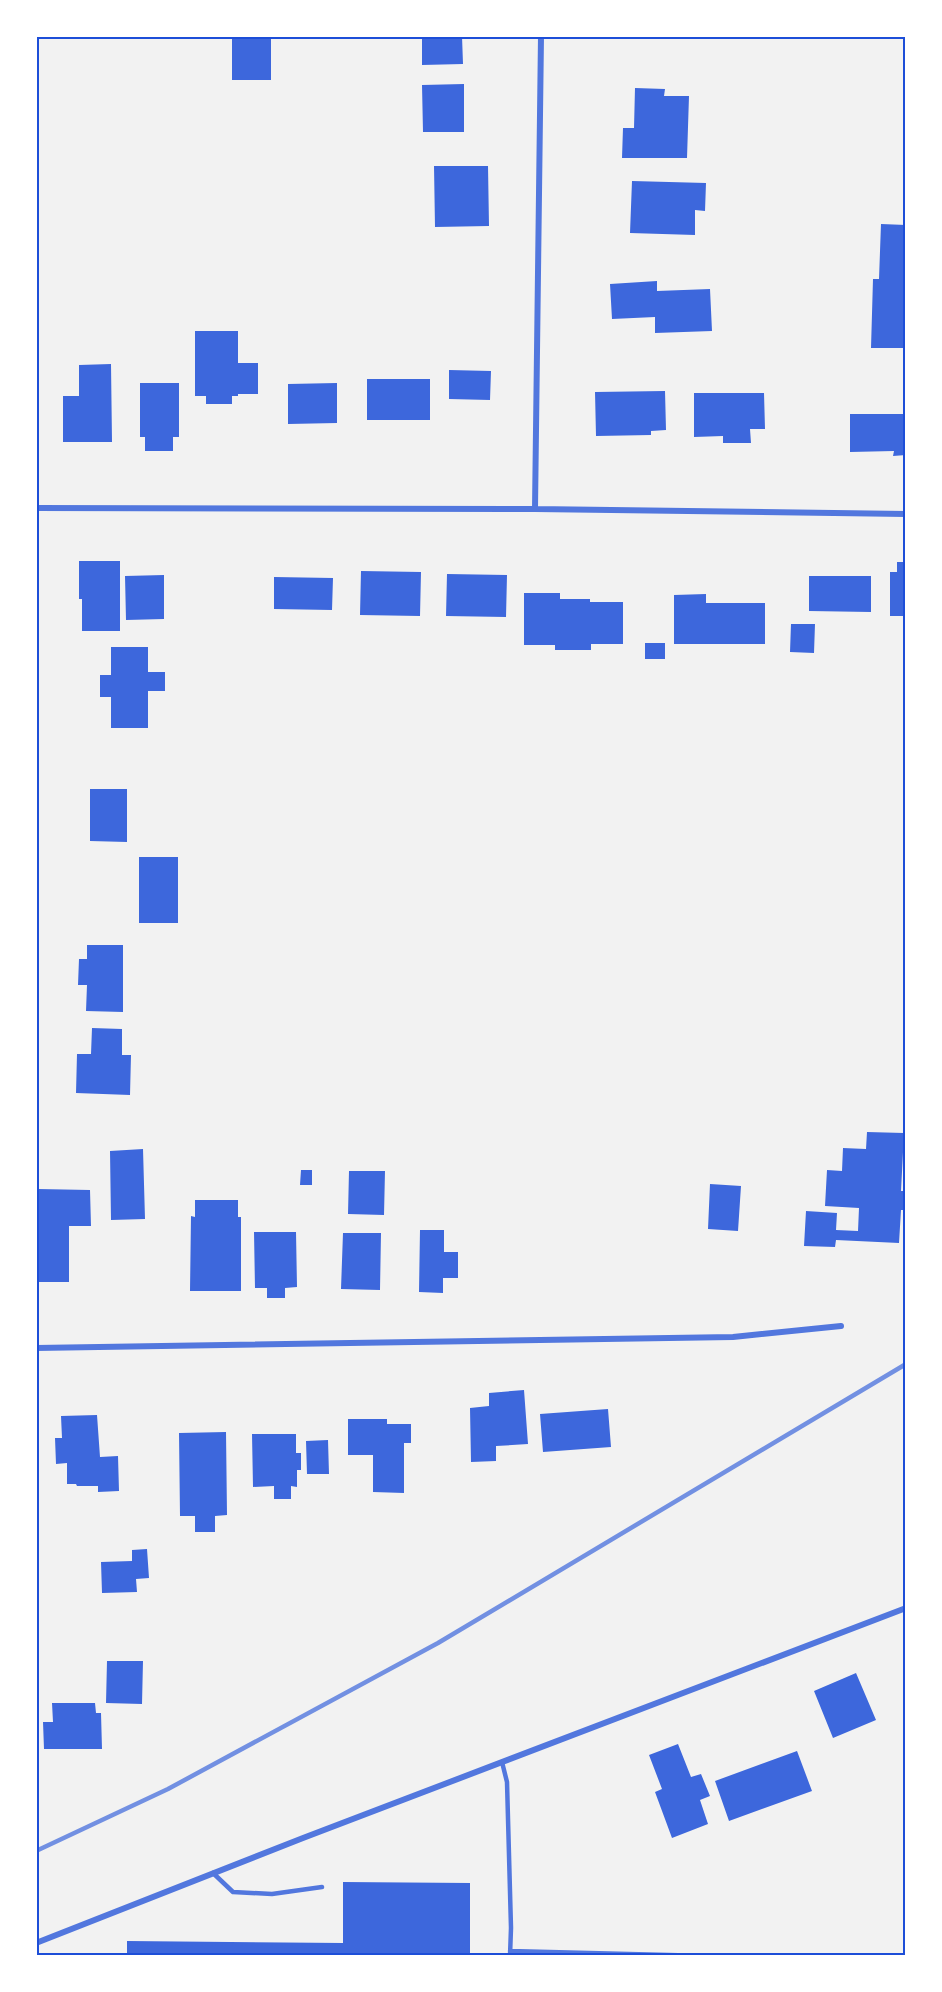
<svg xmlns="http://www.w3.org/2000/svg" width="942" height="1992" viewBox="0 0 942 1992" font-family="Spectral,serif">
<rect width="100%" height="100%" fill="#f2f2f2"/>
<path fill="#3d67dc" d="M232 36H271V80H232Z
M422 36H462L463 64 422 65Z
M464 84V132H423L422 85Z
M635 88 665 89 664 96H689L687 158H622L623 128H634Z
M434 166H488L489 226 435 227Z
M632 181 706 183 705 211 695 210V235L630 233Z
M881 224 906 225V348H871L873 279H879Z
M657 281V291L710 289 712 331 655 333V317L612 319 610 284Z
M195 331H238V363H258V394H238V396H232V404H206V396H195Z
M111 364 112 442H63V396H79V365Z
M449 370 491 371 490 400 449 399Z
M367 379H430V420H367Z
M140 383H179V437H173V451H145V437H140Z
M337 383V423L288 424V384Z
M665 391 666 430 651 431V435L596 436 595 392Z
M694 393H764L765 429H750L751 443H723V436L694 437Z
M850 414H906V455L893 456 894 451 850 452Z
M79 561H120V631H82V599H79Z
M897 562H906V616H890V572H897Z
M361 571 421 572 420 616 360 615Z
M447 574 507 575 506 617 446 616Z
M164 575V619L126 620 125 576Z
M809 576H871V612L809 611Z
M274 577 333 578 332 610 274 609Z
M524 593H560V599H590V602H623V644H591V650H555V645H524Z
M706 594V603H765V644H674V595Z
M791 624H815L814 653 790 652Z
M645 643H665V659H645Z
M111 647H148V672H165V691H148V728H111V697H100V675H111Z
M90 789H127V842L90 841Z
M139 857H178V923H139Z
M87 945H123V1012L86 1011 87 985H78L79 959H87Z
M92 1028 122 1029V1055H131L130 1095 76 1093 77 1054H91Z
M867 1132 904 1133 901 1191H906L905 1210H901L899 1243 836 1240 835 1247 804 1246 806 1211 837 1213 836 1230 858 1231 859 1208 825 1206 827 1170 842 1171 843 1148 866 1149Z
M143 1149 145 1219 111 1220 110 1151Z
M301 1170H312V1185H300Z
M349 1171H385L384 1215 348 1214Z
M710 1184 741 1186 738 1231 708 1229Z
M38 1189 90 1190 91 1226H69V1282H38Z
M195 1200H238V1217H241V1291H190L191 1216 195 1217Z
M420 1230H444V1252H458V1278H443V1293L419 1292Z
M254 1232H296L297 1287 285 1288V1298H267V1288H255Z
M343 1233H381L380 1290 341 1289Z
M524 1390 528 1444 496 1446V1461L471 1462 470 1408 489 1406V1393Z
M608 1409 611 1447 543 1452 540 1414Z
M97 1415 100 1457 118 1456 119 1491 98 1492V1486H77L76 1484H67V1463L56 1464 55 1438H62L61 1416Z
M348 1419H387V1424H411V1443H404V1493L373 1492V1455H348Z
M226 1432 227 1515 215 1516V1532H195V1516H180L179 1433Z
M252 1434H296V1453H301V1470H297V1487L291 1486V1499H274V1486L253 1487Z
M328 1440 329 1474H307L306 1441Z
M147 1549 149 1578 136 1579 137 1592 102 1593 101 1562 132 1561V1550Z
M107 1661H143L142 1704 106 1703Z
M856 1673 876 1720 833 1738 814 1691Z
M52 1703H95L96 1713H101L102 1749H44L43 1722H53Z
M678 1744 691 1777 701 1774 710 1796 700 1800 708 1824 672 1838 655 1792 662 1789 649 1755Z
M797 1751 812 1791 729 1821 715 1781Z
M343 1882 470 1883V1956H127V1941L343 1943Z"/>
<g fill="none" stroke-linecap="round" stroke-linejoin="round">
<path stroke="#5277de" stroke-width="4.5" d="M502 1762 507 1782 511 1928 510 1956
M213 1873 233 1892 272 1894 322 1887
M510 1951 708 1956"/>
<path stroke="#5277de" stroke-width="6" d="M36 508 535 509 906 514
M535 509 541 36
M36 1348 733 1337 841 1326
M36 1943 303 1838 906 1608"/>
<path stroke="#7290e2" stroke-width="4.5" d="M36 1851 168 1789 438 1643 906 1364"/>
</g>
<rect width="942" height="1992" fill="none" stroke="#ffffff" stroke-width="75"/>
<rect x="38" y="38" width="866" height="1916" fill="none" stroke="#1d4ed8" stroke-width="2"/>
</svg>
